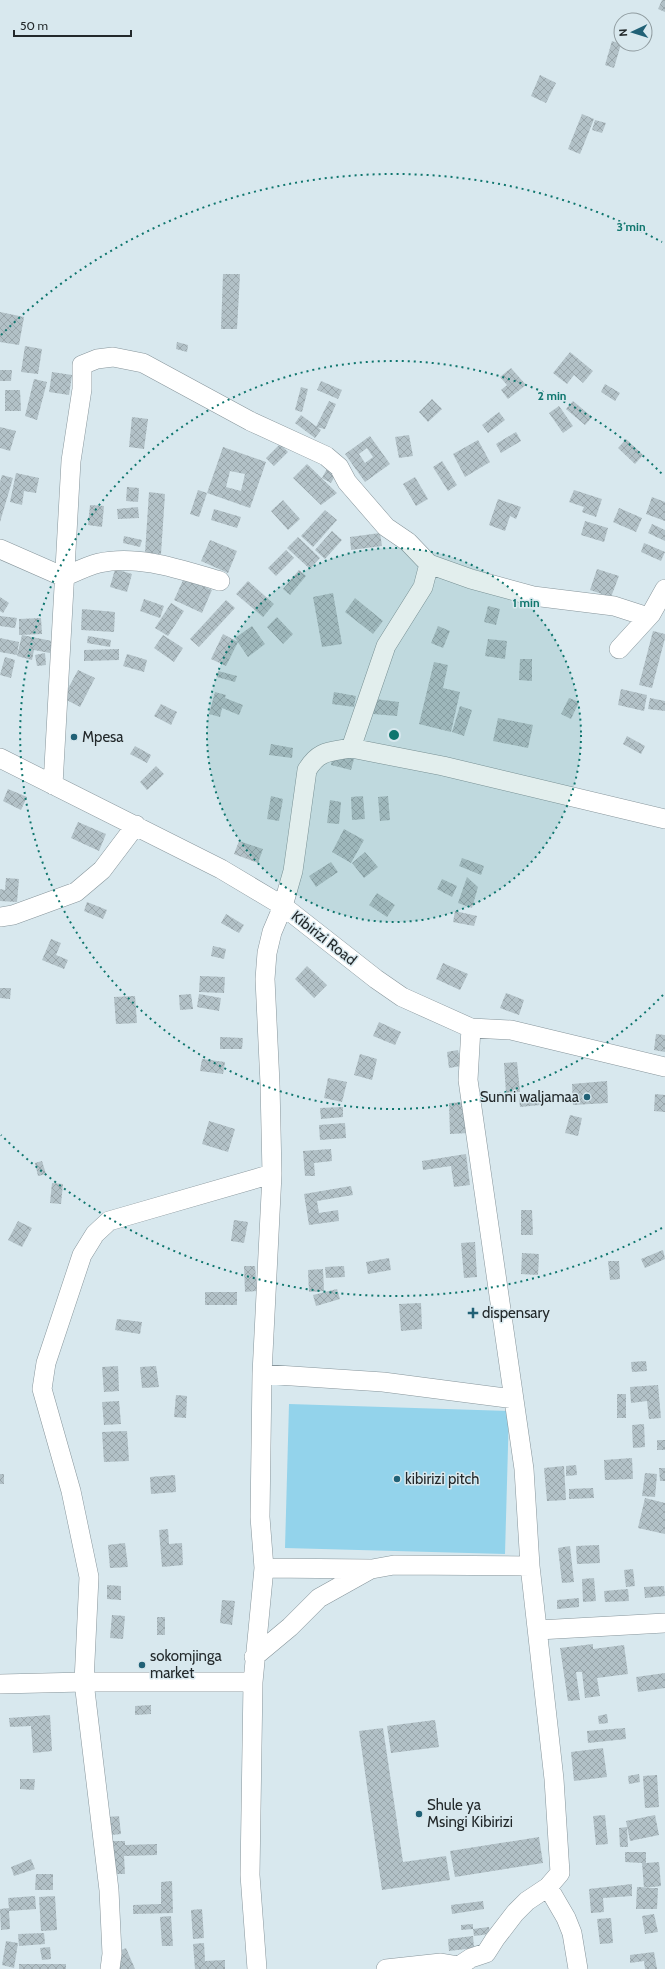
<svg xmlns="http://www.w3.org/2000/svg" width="665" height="1969" viewBox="0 0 665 1969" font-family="Cabin,sans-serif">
<defs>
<pattern id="building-cross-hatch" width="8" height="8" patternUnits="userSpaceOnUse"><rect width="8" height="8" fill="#b2c1c7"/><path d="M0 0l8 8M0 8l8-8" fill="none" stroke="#99a6ab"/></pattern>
</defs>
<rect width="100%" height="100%" fill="#d8e8ee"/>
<path fill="#93d3eb" d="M289 1404 509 1411 505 1554 285 1548Z"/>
<path fill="url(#building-cross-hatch)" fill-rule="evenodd" d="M662 0H665V12L658 9Z
M612 41 621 44 614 68 605 65Z
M540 75 556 83 546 103 531 96Z
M582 114 594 119 580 154 568 149Z
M595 120 606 123 602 133 592 130Z
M223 274H240L237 329H221Z
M0 312 24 317 19 345 0 342Z
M177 342 188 345 187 352 176 349Z
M25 346 42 349 38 374 21 372Z
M570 352 593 371 583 383 574 375 567 384 553 373Z
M511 368 526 385 508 399 501 390 507 385 500 377Z
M0 370H12L11 381H0Z
M52 372 72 375 69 395 49 392Z
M34 379 47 382 37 420 25 416Z
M321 381 342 390 338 399 317 390Z
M605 384 620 393 615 401 601 392Z
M301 387 308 389 302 412 295 410Z
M5 390H20L21 411H5Z
M432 399 442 409 428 422 419 412Z
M329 401 336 404 325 429 316 427Z
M573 401 592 417 585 425 566 409Z
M559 406 573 426 563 433 549 413Z
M499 412 505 420 488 433 482 425Z
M301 415 321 430 315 438 295 423Z
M132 417 148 419 144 449 129 447Z
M0 427 16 431 10 451 0 448Z
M516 432 521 441 501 453 496 444Z
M409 435 413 456 399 458 395 437Z
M370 436 390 464 365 482 345 454ZM367 448 373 457 365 463 359 454Z
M626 439 643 455 635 464 618 448Z
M478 440 490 462 465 477 453 454Z
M280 444 288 452 274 466 266 458Z
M223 447 266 462 250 508 207 493ZM230 471 245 474 241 491 226 487Z
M442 461 457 485 448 491 433 467Z
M307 464 337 493 321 505 293 478Z
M328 467 337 472 331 483 322 478Z
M16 473 39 478 36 493 24 491 22 505 10 502Z
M2 475 13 478 0 522V482Z
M415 477 428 499 416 506 403 484Z
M127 487 139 488 138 502 126 501Z
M198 490 207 493 199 517 190 514Z
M574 490 602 499 596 517 582 512 584 507 569 502Z
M149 492 165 494 161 554 145 553Z
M652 497 665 502V521L646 514Z
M498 499 521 507 516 519 510 516 505 531 489 525Z
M283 500 300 519 288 530 271 511Z
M90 505 104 506 102 527 88 525Z
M138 507 139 518 118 519 117 509Z
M619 508 642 518 636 532 613 522Z
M214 509 241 517 237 528 211 520Z
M325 510 337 520 313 547 301 536Z
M585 521 608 528 604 542 581 535Z
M652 524 665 530V541L648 533Z
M332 531 342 540 325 559 315 550Z
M380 533 382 546 351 550 350 537Z
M124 536 142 540 140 547 123 543Z
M298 537 320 558 310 569 287 548Z
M210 540 237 551 228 573 201 561Z
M644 543 665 552 661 561 641 552Z
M286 550 294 558 276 576 268 568Z
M115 569 132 574 127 592 110 587Z
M597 569 619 576 611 597 590 590Z
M299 570 306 576 290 595 283 589Z
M184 578 212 590 202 613 174 600Z
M248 581 274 604 263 617 236 594Z
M333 593 342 644 322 647 313 597Z
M0 597 9 603 3 613 0 611Z
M355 598 383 621 373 634 345 612Z
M144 599 164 606 160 618 140 611Z
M226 600 235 608 199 647 190 639Z
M171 603 184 611 168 636 155 628Z
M488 606 500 609 496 625 484 622Z
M82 609 115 612 114 632 81 630Z
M0 616 17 618 15 628 0 626Z
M277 617 293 634 283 644 267 627Z
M41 618 42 634 19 635V619Z
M252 626 265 644 248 657 235 638Z
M438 626 450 631 443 648 431 643Z
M653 631 665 634V638L652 688 639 685Z
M223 634 238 642 226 666 211 659Z
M22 635 52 641 50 653 34 650 32 660 17 656Z
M163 635 183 648 174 662 154 648Z
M88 636 111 640 110 647 87 643Z
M0 638 19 642 17 655 0 652Z
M488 639 507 641 505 659 485 656Z
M119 649V660L84 661V650Z
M45 653 46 665 37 666 35 655Z
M127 654 147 660 144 672 123 666Z
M5 657 15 660 11 678 0 675Z
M520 659H532V681L519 680Z
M434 662 448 665 443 688 460 692 451 732 419 724Z
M78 670 95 678 80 707 63 698Z
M218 671 237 676 235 682 217 677Z
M621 689 647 695 644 711 618 705Z
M215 692 226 695 225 698 243 705 239 715 222 708 220 717 209 714Z
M334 692 356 696 354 707 332 704Z
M569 698 579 702 571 719 561 714Z
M650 698 665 701V711L648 709Z
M375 699 399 702 397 716 373 714Z
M161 704 177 712 171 725 154 716Z
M460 706 472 710 464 736 452 732Z
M498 718 533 725 528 748 493 741Z
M627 736 645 746 641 754 623 744Z
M271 744 293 748 292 758 269 755Z
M135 746 151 755 147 763 130 754Z
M333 755 354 759 351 770 331 765Z
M156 766 164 774 147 790 140 782Z
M8 789 27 797 21 810 3 801Z
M271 796 283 799 279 821 267 819Z
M363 796 365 819 352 820 351 797Z
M388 796 390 820 380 821 378 797Z
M330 800 341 802 339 824 327 823Z
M78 822 106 834 99 851 71 838Z
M344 829 364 840 351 863 332 852Z
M239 841 263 849 258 863 234 854Z
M365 852 378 867 364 878 352 863Z
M462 858 484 866 481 875 459 866Z
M331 862 338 872 316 887 309 876Z
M467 877 478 887 472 908 458 903Z
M6 878 19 879 17 902 0 901V889L5 890Z
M442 879 457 886 452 897 437 889Z
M377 893 395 905 387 917 369 905Z
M87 902 107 910 103 919 84 911Z
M455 911 477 916 474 926 453 922Z
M226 914 244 925 239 933 221 923Z
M51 939 61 943 56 955 68 960 64 969 42 960Z
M213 946 226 949 224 959 211 956Z
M443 963 468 974 460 990 436 979Z
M307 966 327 985 314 998 295 979Z
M200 976 225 977 224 993 199 992Z
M0 988H11L10 999 0 998Z
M506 993 524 1000 519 1015 500 1008Z
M191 994 193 1009 180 1010 179 995Z
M199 994 221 998 219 1011 197 1007Z
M135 996 137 1023 116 1024 114 997Z
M379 1022 401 1032 395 1045 373 1036Z
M656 1034 665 1035V1052L654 1050Z
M220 1037 243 1038 242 1049H220Z
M458 1050 461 1066 449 1068 447 1052Z
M360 1054 377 1059 372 1080 354 1075Z
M202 1059 225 1062 223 1074 200 1071Z
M517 1062 520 1092 506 1093 504 1063Z
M328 1078 347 1082 342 1102 324 1098Z
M607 1081 608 1103 573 1105 572 1084Z
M655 1094 665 1095V1112L654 1111Z
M539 1096 540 1105 520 1107 519 1097Z
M468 1102 469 1133 450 1134 449 1103Z
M343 1107V1117L321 1119 320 1108Z
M570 1115 582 1118 578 1136 565 1133Z
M209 1121 235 1129 228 1152 202 1144Z
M345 1123 346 1138 320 1140 319 1125Z
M331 1149 332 1161 314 1163 315 1176H305L303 1151Z
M466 1154 470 1185 454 1187 451 1166 423 1170 422 1161Z
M42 1161 46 1174 38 1176 35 1163Z
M52 1183 63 1184 61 1204 50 1203Z
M351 1186 353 1195 317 1201 319 1213 338 1210 339 1221 309 1225 304 1194Z
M521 1210H532L533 1235H521Z
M234 1220 248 1222 244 1243 231 1241Z
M18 1221 32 1228 22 1247 8 1240Z
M475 1242 477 1277 464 1278 461 1243Z
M663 1250 665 1259 645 1268 641 1259Z
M522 1253 539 1254 538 1275 521 1274Z
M389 1258 391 1270 368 1274 366 1262Z
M608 1261H619L620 1279 610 1280Z
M244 1266H255L257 1291 245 1292Z
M344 1266 345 1277 326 1278 325 1267Z
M323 1269 324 1291 309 1292 308 1270Z
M337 1289 340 1299 316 1306 313 1295Z
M205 1292H237V1305H205Z
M421 1303 422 1329 401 1331 399 1304Z
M117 1319 142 1322 140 1334 115 1330Z
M646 1361 647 1371 632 1372 631 1362Z
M118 1366 119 1391 104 1392 102 1367Z
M156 1366 159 1387 142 1388 140 1367Z
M658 1385 661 1418 649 1419 647 1401 631 1403 630 1387Z
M617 1394H626V1418H617Z
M176 1395 187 1396 186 1418 174 1417Z
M119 1401 121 1424 104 1425 102 1402Z
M644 1424 645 1447 633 1448 632 1425Z
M127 1431 129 1461 104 1462 102 1432Z
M657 1440H665V1450H657Z
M632 1458 633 1479 605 1480 604 1460Z
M576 1465 577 1475 566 1476V1466Z
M564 1466 566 1500 547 1501 544 1468Z
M659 1468H665V1481H660Z
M645 1473 657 1474 655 1497 642 1496Z
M0 1474H4V1484H0Z
M175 1475 176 1492 151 1494 150 1477Z
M593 1488 594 1498 569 1499V1489Z
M645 1498 665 1503V1534L638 1528Z
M168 1529 169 1544 182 1543 183 1565 162 1567 159 1530Z
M125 1543 128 1567 110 1568 108 1545Z
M599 1545 600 1563 577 1564 576 1546Z
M570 1546 574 1582 562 1583 558 1548Z
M633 1569 635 1586 626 1587 624 1570Z
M594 1578 596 1601 583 1602 582 1579Z
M107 1585 121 1586V1600L107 1599Z
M664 1586 665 1596 645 1598 644 1587Z
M628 1589 629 1601 605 1602 604 1591Z
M579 1598V1607L557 1609V1600Z
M222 1600 235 1601 232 1625 220 1623Z
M112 1615 125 1616 123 1639 110 1638Z
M157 1617H165V1635H157Z
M593 1644V1649L624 1645 628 1674 597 1678 600 1696 585 1698 582 1672H576L580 1700 568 1701 560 1648Z
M665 1673V1688L638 1692 636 1677Z
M151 1705V1714L135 1715V1706Z
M607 1714 608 1723 599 1724 598 1716Z
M50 1715 52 1751 33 1753 31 1726 10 1727 9 1718Z
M435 1720 439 1747 391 1753 387 1726Z
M383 1728 403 1862 446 1856 450 1880 382 1890 359 1731Z
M625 1728 626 1739 588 1743 587 1731Z
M603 1748 607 1777 574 1781 571 1752Z
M639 1774 640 1782 629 1784 628 1776Z
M657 1775 659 1807 645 1808 643 1776Z
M20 1779H35L34 1790 20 1789Z
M605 1815 608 1844 596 1845 593 1816Z
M655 1815 659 1835 630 1841 626 1821Z
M119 1816 121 1834 111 1835 109 1817Z
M627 1827 628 1847H620L619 1828Z
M539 1837 543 1863 455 1877 450 1851Z
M107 1841H125V1845L157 1844V1855L124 1856 125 1874H108Z
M625 1852H646V1863L659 1862 661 1886 644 1888 642 1863 625 1862Z
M31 1859 35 1869 14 1876 11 1867Z
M36 1874H53V1890H35Z
M172 1881 173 1913 133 1914V1905L161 1904V1882Z
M632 1884V1896L603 1898 604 1912 591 1913 589 1889Z
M637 1887 658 1888 657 1909H636Z
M35 1896 36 1909 9 1911 10 1929 1 1930 0 1909 9 1908 8 1898Z
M55 1896 57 1930 41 1931 39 1897Z
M483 1901 484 1909 452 1914 451 1905Z
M202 1909 204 1938 193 1939 191 1910Z
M654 1914 658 1932 645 1934 642 1916Z
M171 1916 173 1946H162L160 1917Z
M611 1918 613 1943 600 1944 597 1919Z
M473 1924V1929L461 1930V1925Z
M489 1927 490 1934 474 1936 473 1929Z
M44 1933 45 1944 19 1946 18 1934Z
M473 1936 474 1948 449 1951 448 1939Z
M6 1941 18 1943 14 1968 2 1965Z
M204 1943 205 1961 225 1960V1969H195L193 1944Z
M50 1947 51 1959 42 1960 40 1948Z
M126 1948 135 1969H115L109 1956Z
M654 1952 657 1969H645L644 1961 630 1963V1955Z
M19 1964H66V1969H19Z"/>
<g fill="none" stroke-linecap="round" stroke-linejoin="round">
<defs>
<path id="minor" d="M0 549 64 577C75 572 87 566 99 563 138 554 182 570 220 581
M619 649 651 614 665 589
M351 748 443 766 665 819
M0 758 221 869 283 906 376 979 402 997 471 1028 511 1030 665 1067
M53 785 71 461 82 389V365L97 359 113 357 143 363 250 421 326 456 339 467 347 482 386 527 408 542 429 564 471 579 533 596 614 606 648 617
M0 917 13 915 76 892 102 870 136 825
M262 1374 383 1382 514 1399
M264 1568 372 1569 394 1565 530 1566
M538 1630 665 1623
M254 1657 290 1627 319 1598 371 1569
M0 1684 84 1682H253
M548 1887 566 1918 572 1933 578 1969
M110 1969 112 1954 109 1890 84 1682 89 1577 71 1491 42 1389 46 1363 82 1255 95 1234 109 1221 272 1174
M257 1969 250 1875 253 1682 264 1568 260 1517 262 1374 272 1174 270 1084 265 979 267 953 272 932 283 906 293 871 307 770C319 750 330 752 351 748L386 646 423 587 429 564
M386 1969 441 1963 459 1966 471 1958 486 1953 495 1939 515 1913 527 1901 548 1887 560 1873 554 1779 530 1566 524 1469 468 1080 471 1028"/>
</defs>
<use href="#minor" stroke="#87959b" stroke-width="20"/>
<use href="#minor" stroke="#fff" stroke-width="19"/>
</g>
<circle cx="394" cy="735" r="187" fill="#0f766e" fill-opacity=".12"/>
<g fill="none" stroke="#0f766e" stroke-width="2" stroke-dasharray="2 4">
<circle cx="394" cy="735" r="187"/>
<path d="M663 995A374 374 0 1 1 663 475"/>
<path d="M662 1228A561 561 0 0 1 1 1135M1 335A561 561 0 0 1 662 242"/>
</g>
<g fill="#216176" stroke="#d8e8ee" stroke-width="1.5">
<circle cx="74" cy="737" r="4"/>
<circle cx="587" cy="1097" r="4"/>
<path d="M471 1307h4v4h4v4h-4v4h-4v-4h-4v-4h4z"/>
<circle cx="397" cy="1479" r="4"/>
<circle cx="142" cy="1665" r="4"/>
<circle cx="419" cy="1814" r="4"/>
</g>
<g text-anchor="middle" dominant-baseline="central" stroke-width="3" stroke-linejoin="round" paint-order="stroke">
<g font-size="15" fill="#23292b" stroke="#d8e8ee" text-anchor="start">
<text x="82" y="737">Mpesa</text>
<text x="579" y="1097" text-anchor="end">Sunni waljamaa</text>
<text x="482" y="1313">dispensary</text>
<text x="405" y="1479">kibirizi pitch</text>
<text x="150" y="1656">sokomjinga<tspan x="150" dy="17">market</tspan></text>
<text x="427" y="1805">Shule ya<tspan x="427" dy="17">Msingi Kibirizi</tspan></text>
</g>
<g font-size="15" fill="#23292b" stroke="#d8e8ee">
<text transform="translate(324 938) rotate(38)">Kibirizi Road</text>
</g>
</g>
<circle cx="394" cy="735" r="6" fill="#0f766e" stroke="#d8e8ee" stroke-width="2"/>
<g font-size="12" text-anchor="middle" font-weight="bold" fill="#0f766e" stroke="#d8e8ee" stroke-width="3" stroke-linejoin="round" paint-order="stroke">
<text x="631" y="231">3 min</text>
<text x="552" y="400">2 min</text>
<text x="526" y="607">1 min</text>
</g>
<g transform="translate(633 32) rotate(266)"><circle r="19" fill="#d8e8ee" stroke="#909ca0"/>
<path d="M0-3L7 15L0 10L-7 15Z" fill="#216176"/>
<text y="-6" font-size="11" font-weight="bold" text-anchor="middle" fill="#23292b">N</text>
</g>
<path d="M14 30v6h117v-6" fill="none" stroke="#23292b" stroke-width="2"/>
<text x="20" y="30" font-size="12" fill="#23292b" stroke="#d8e8ee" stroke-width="3" paint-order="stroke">50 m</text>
</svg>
